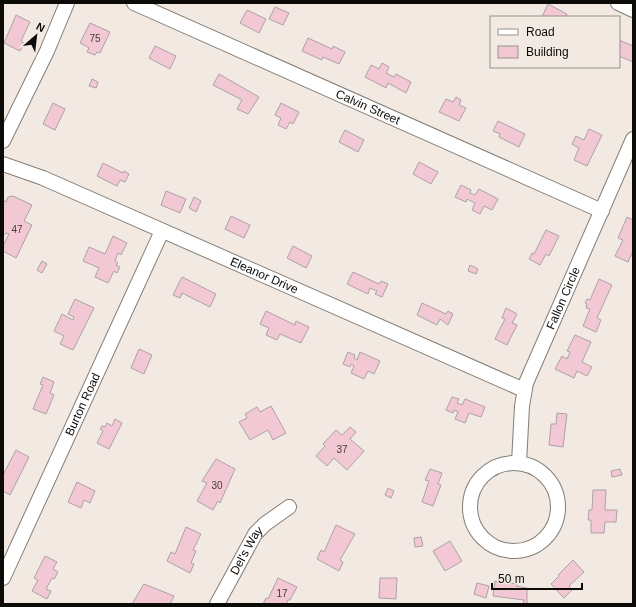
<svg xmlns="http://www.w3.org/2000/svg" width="636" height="607" viewBox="0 0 636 607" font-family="Arial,sans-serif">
<rect width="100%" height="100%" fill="#f2eae2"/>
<path fill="#f2c8d5" stroke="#ada1a5" d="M548 4 567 14 566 17H542Z
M275 7 289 13 283 25 269 19Z
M247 10 266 19 259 33 240 23Z
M16 15 30 22 21 41 24 43 20 51 4 43Z
M90 23 110 32 100 53 97 52 95 55 87 52 89 48 80 43Z
M308 38 332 49 333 46 345 52 339 64 323 57 322 60 302 51Z
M619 40 633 46V62L619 56Z
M155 46 176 56 170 69 149 58Z
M382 63 389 67 386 73 394 77 396 74 411 82 406 93 388 83 386 88 365 77 371 65 379 69Z
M219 74 259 97 248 114 237 109 242 100 213 85Z
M92 79 98 82 96 88 89 86Z
M456 97 461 100 459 105 466 108 459 121 439 112 446 99 453 102Z
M53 103 65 109 55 130 43 124Z
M281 103 299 112 293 124 290 122 286 129 278 125 281 118 275 115Z
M498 121 525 134 519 147 499 137 500 134 493 131Z
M589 129 602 135 587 166 574 160 579 148 572 144 576 136 584 140Z
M345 130 364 140 358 152 339 142Z
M419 162 438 172 431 184 413 174Z
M103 163 123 173 124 171 129 174 125 182 120 180 117 186 97 176Z
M461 185 471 190 470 193 475 195 479 189 498 199 492 210 484 206 480 214 472 210 475 203 467 199 466 202 455 197Z
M166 191 186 199 180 213 161 205Z
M13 196 32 205 24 221 32 225 16 258 3 251V246L9 234 6 233 3 236V200L6 202 8 197Z
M194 197 201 201 196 212 189 208Z
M231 216 250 225 244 238 225 229Z
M627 217 633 220V251L628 262 615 256 623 240 618 238Z
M546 230 559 236 549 256 546 254 540 265 529 259 532 253 534 254Z
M113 236 127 243 121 255 118 253 115 261 118 263 116 265 120 267 117 273 114 271 108 283 95 277 99 268 83 261 89 247 105 254Z
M293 246 312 256 306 268 287 258Z
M42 261 47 264 42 273 37 270Z
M470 265 478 269 476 274 468 271Z
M353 272 379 284 381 281 388 284 382 297 375 294 377 291 370 288 368 294 347 284Z
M182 277 216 294 210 307 182 293 180 298 173 295Z
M599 279 612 285 597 318 601 320 596 332 583 326 590 309 586 308 587 304 585 303 587 299 590 300Z
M75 299 94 308 73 350 60 344 64 336 54 331 62 314 73 320 74 317 68 314Z
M422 303 446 314 448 311 453 314 448 325 440 319 437 325 417 315Z
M506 308 517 314 512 323 517 325 507 345 495 339 505 319 502 318Z
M266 311 295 325 296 321 309 327 301 343 280 334 277 340 266 335 269 328 260 324Z
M575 335 591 342 582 362 592 367 587 376 577 371 574 378 555 369 562 356 567 359 570 352 567 351Z
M139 349 152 355 144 374 131 368Z
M348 352 355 355 354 358 357 360 360 352 380 361 374 374 368 371 364 379 351 373 354 366 351 364 350 367 343 364Z
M43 377 54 382 50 393 54 395 46 414 33 409 43 385 40 384Z
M452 397 459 399 457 403 462 405 465 399 485 407 481 417 469 413 465 423 455 419 458 412 454 410 453 413 446 410Z
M271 406 286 433 273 440 268 430 250 440 239 422 247 418 245 414 257 407 260 412Z
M557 413 567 414 563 447 549 445 551 424H556Z
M115 419 122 423 109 449 97 443 103 431 100 429 102 426 105 427 107 423 112 426Z
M350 427 356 432 350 439 364 451 347 470 334 458 327 466 316 456 325 446 323 444 336 430 342 435Z
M16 450 29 457 10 495 3 491V475Z
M216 459 235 469 220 503 218 501 213 510 197 501 207 483 202 481Z
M430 469 442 473 438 484 441 485 433 506 422 502 429 481 425 480Z
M620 469 622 475 612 477 611 471Z
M77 482 95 491 90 503 84 500 81 508 68 502Z
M388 488 394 491 391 498 385 495Z
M593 490H606L605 510H617L616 522H605L604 533H591V520H588L589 510H592Z
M336 525 355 534 340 560 343 562 339 571 317 559 321 550 324 552Z
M186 527 201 534 193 550 196 551 191 563 194 564 190 573 167 561 171 552 175 554Z
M421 537 423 546 415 547 414 538Z
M450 541 462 561 445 571 433 551Z
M45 556 57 562 53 569 58 572 54 579 52 578 46 589 51 591 47 599 32 591 38 580 34 578Z
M573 560 584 572 569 586 572 590 564 598 551 584 559 576 558 575Z
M278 578 297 587 290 600H288L286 604H263L266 598 268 599Z
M380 578H397L396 599 379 598Z
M495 581 517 584 516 586 527 588V604H523L524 600 493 596Z
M477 583 489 586 486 598 474 594Z
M144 584 174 596 170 604H132Z"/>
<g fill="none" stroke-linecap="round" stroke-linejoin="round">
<defs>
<g id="minor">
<path id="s1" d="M134 3 602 211"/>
<path d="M618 3 633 10"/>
<path d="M3 141 47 51 67 3"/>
<path id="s2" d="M3 164 43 178 524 390"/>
<path id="s3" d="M519 463 522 406 526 383 633 139"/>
<circle cx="514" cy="507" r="44"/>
<path id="s4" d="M3 578 162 231"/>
<path id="s5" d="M217 604 255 534 265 524 289 507"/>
</g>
</defs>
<use href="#minor" stroke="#847d75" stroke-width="16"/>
<use href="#minor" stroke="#fff" stroke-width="14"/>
</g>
<g text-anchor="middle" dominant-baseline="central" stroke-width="3" stroke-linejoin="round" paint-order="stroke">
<g font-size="10" fill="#463a3b">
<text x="95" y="38">75</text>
<text x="17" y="229">47</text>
<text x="342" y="449">37</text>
<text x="217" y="485">30</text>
<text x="282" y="593">17</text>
</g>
<g font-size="12" fill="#0d0b08" stroke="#f2eae2">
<text stroke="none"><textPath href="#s1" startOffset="256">Calvin Street</textPath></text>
<text stroke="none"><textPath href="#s2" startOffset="284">Eleanor Drive</textPath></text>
<text stroke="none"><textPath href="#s3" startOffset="173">Fallon Circle</textPath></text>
<text stroke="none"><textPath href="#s4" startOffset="191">Burton Road</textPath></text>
<text stroke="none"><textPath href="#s5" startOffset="61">Del's Way</textPath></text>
</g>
</g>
<rect width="636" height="607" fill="none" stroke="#0d0b08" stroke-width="8"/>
<rect x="490" y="16" width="130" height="52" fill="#f2eae2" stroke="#96918b"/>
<rect x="498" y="29" width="20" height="6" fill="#ffffff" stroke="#96918b"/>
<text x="526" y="36" font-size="12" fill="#0d0b08">Road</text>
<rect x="498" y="46" width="20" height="12" fill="#f2c8d5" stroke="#96918b"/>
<text x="526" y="56" font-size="12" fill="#0d0b08">Building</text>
<g transform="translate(36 36) rotate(28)" stroke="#f2eae2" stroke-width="3" paint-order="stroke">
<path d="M0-3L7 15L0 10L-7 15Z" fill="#0d0b08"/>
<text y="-6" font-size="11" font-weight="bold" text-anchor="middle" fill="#0d0b08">N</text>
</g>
<path d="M492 583v6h90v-6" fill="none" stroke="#0d0b08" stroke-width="2"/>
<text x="498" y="583" font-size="12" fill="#0d0b08" stroke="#f2eae2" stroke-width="3" paint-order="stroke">50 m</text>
</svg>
